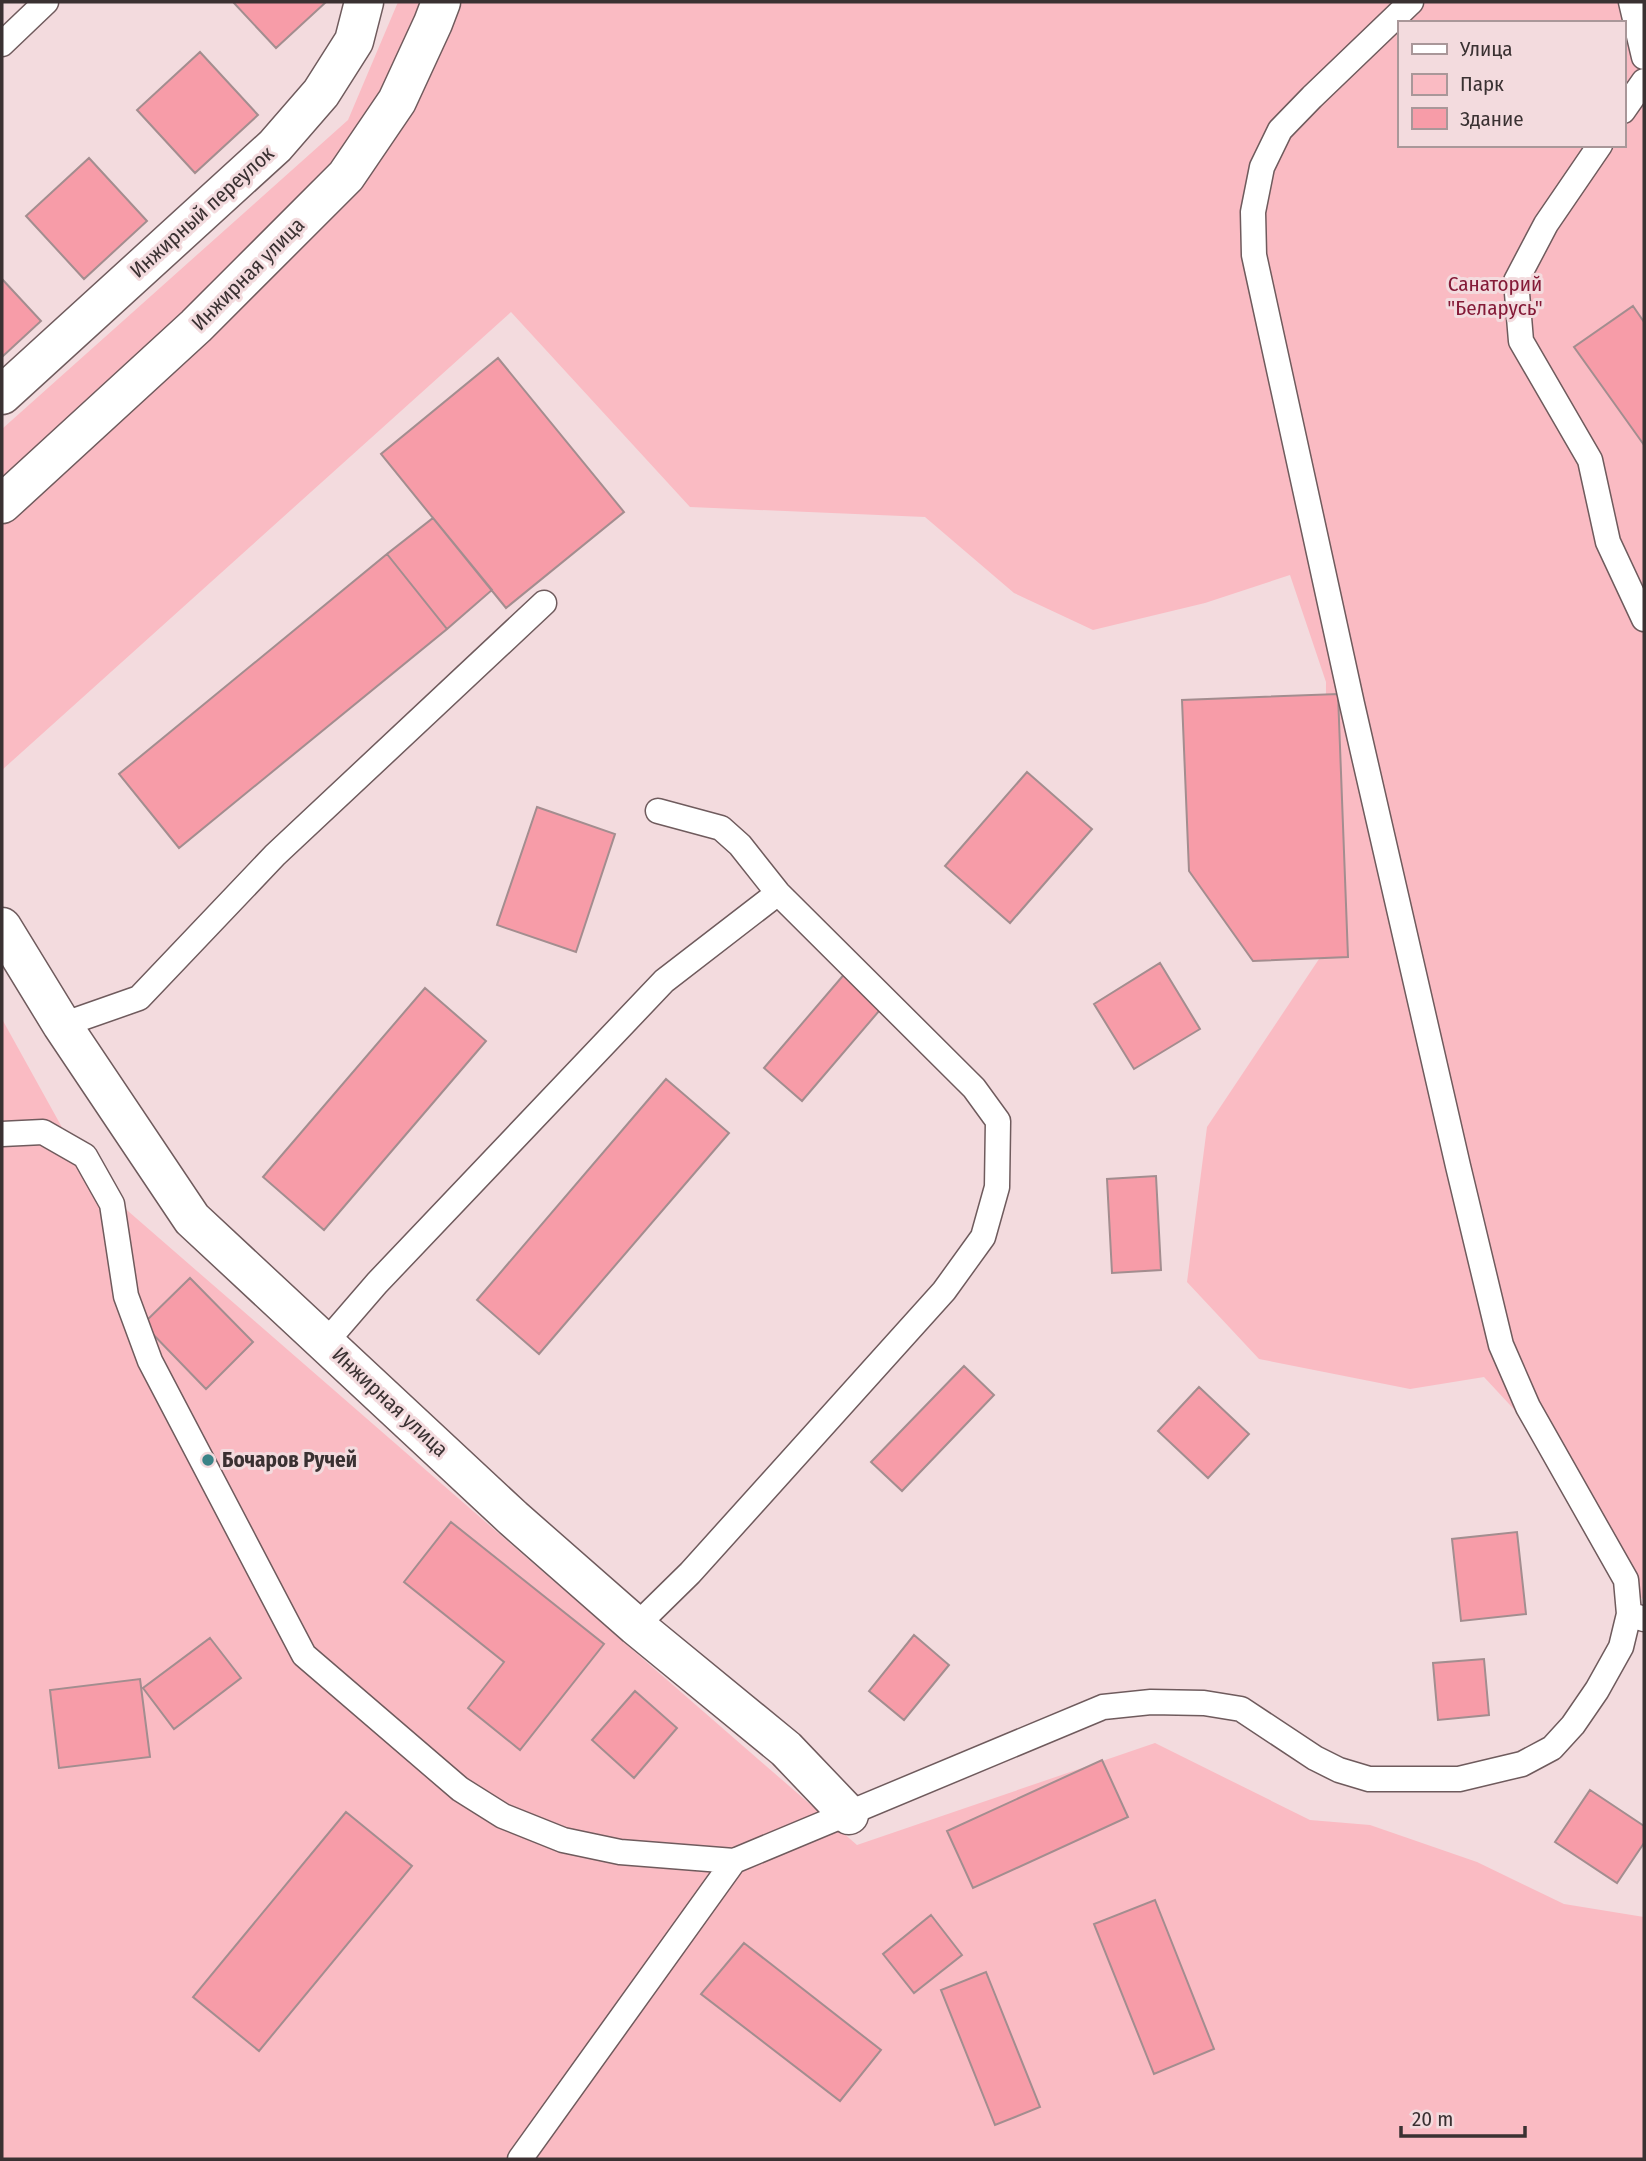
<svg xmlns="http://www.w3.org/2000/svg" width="1646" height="2161" viewBox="0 0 1646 2161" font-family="'Fira Sans Condensed',sans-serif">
<rect width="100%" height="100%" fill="#f3dbde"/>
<path fill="#fabbc3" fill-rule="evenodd" d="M398 2H1644V1600L1617 1574 1561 1460 1484 1377 1410 1389 1259 1359 1187 1282 1207 1127 1325 950 1326 682 1290 575 1205 603 1093 630 1014 593 925 517 690 507 511 312 2 770V429L348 120ZM1399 23H1623V145H1399Z
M2 1019 90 1178 857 1845 1155 1743 1310 1820 1370 1825 1477 1862 1564 1904 1644 1917V2159H2Z"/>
<path fill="#f79ca8" stroke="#a38d8f" stroke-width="2" d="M233 2H326L276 48Z
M200 52 258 115 195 173 137 110Z
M89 158 147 221 84 279 26 216Z
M2 279 41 321 2 357Z
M1633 306 1644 322V445L1574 347Z
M498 358 624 512 506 608 381 454Z
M433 518 492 590 447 629 387 554Z
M387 554 447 629 179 848 119 774Z
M1338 694 1348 957 1253 961 1189 871 1182 700Z
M1027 772 1092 829 1010 923 945 866Z
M537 807 615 834 576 952 497 925Z
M1160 963 1200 1029 1134 1069 1094 1004Z
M847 971 885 1004 802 1101 764 1068Z
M425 988 486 1041 324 1230 263 1177Z
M666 1079 729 1133 539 1354 477 1300Z
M1156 1176 1161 1270 1112 1273 1107 1179Z
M190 1278 253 1342 206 1389 143 1324Z
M964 1366 994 1395 902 1491 871 1462Z
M1199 1387 1249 1434 1208 1478 1158 1431Z
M451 1522 604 1644 520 1750 468 1708 504 1662 404 1582Z
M1517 1532 1526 1614 1461 1621 1452 1539Z
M914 1635 949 1665 904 1720 869 1691Z
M210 1638 241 1678 174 1729 143 1688Z
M1484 1659 1489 1715 1438 1720 1433 1663Z
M140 1679 150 1757 59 1768 50 1690Z
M635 1691 677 1728 634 1778 592 1740Z
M1102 1760 1128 1817 973 1888 947 1831Z
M1590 1790 1644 1826V1843L1617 1883 1555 1842Z
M346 1812 412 1866 259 2051 193 1997Z
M1155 1900 1214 2049 1154 2074 1094 1924Z
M931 1915 962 1955 914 1993 883 1954Z
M744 1943 881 2050 840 2101 701 1994Z
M986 1972 1040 2107 995 2125 941 1990Z"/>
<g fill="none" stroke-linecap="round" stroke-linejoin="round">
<defs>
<path id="service" d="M1411 2 1312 97 1280 130 1262 167 1253 212 1254 255 1352 704 1458 1166 1501 1345 1528 1407 1626 1580 1629 1614 1644 1619
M1631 2 1644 57
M2 44 46 2
M1623 111 1644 81
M1600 145 1546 224 1516 281 1521 341 1590 460 1608 542 1644 619
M62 1025 139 998 275 855 544 603
M2 1134 43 1132 85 1156 112 1204 126 1296 150 1361 304 1655 460 1789 503 1816 563 1840 620 1852 734 1861
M326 1342 377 1283 664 981 778 893
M636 1626 690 1573 944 1291 983 1237 997 1187 998 1121 974 1088 778 893 740 845 721 828 658 811
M520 2159 734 1861 1103 1707 1151 1702 1204 1703 1241 1709 1315 1758 1339 1770 1369 1779H1459L1522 1764 1552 1748 1573 1725 1597 1690 1621 1647 1629 1614"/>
<path id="minor" d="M2 395 275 146 321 93 354 41 364 2
M2 927 62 1025 192 1219 513 1518 636 1626 786 1749 849 1815"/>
<path id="tertiary" d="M2 504 196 326 346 176 397 101 433 23 441 2"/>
</defs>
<use href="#service" stroke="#6f5b5d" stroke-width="27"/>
<use href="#minor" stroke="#6f5b5d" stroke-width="41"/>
<use href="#tertiary" stroke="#6f5b5d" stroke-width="41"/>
<use href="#service" stroke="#fff" stroke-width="24"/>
<use href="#minor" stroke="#fff" stroke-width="38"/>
<use href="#tertiary" stroke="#fff" stroke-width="38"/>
</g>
<circle fill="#3b8387" stroke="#f3dbde" stroke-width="2.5" cx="208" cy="1460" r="7"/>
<g text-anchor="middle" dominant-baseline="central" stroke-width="6" stroke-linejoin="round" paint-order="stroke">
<g font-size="21" fill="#3a3132" stroke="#f3dbde">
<text transform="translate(202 212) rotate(-42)">Инжирный переулок</text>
<text transform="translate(248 274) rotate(-45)">Инжирная улица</text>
<text transform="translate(390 1402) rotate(43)">Инжирная улица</text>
</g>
<g font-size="21" fill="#841a37" stroke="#f3dbde">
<text x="1495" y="284">Санаторий<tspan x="1495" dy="24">"Беларусь"</tspan></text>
</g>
<g font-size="21" font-weight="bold" fill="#3a3132" stroke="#f3dbde" text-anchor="start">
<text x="222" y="1460">Бочаров Ручей</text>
</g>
</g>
<rect width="1646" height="2161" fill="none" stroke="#3a3132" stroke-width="7"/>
<rect x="1398" y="21" width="228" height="126" fill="#f3dbde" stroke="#a99799" stroke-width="2"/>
<rect x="1412" y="44" width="35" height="10" fill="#ffffff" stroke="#a99799" stroke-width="2"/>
<text x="1460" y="56" font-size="21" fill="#3a3132">Улица</text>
<rect x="1412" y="74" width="35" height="21" fill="#fabbc3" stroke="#a99799" stroke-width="2"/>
<text x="1460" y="91" font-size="21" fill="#3a3132">Парк</text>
<rect x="1412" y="108" width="35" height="21" fill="#f79ca8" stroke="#a99799" stroke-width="2"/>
<text x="1460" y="126" font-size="21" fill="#3a3132">Здание</text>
<path d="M1401 2126v10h124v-10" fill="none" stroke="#3a3132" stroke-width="3.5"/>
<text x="1412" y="2126" font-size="21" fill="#3a3132" stroke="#f3dbde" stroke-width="5" paint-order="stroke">20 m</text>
</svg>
